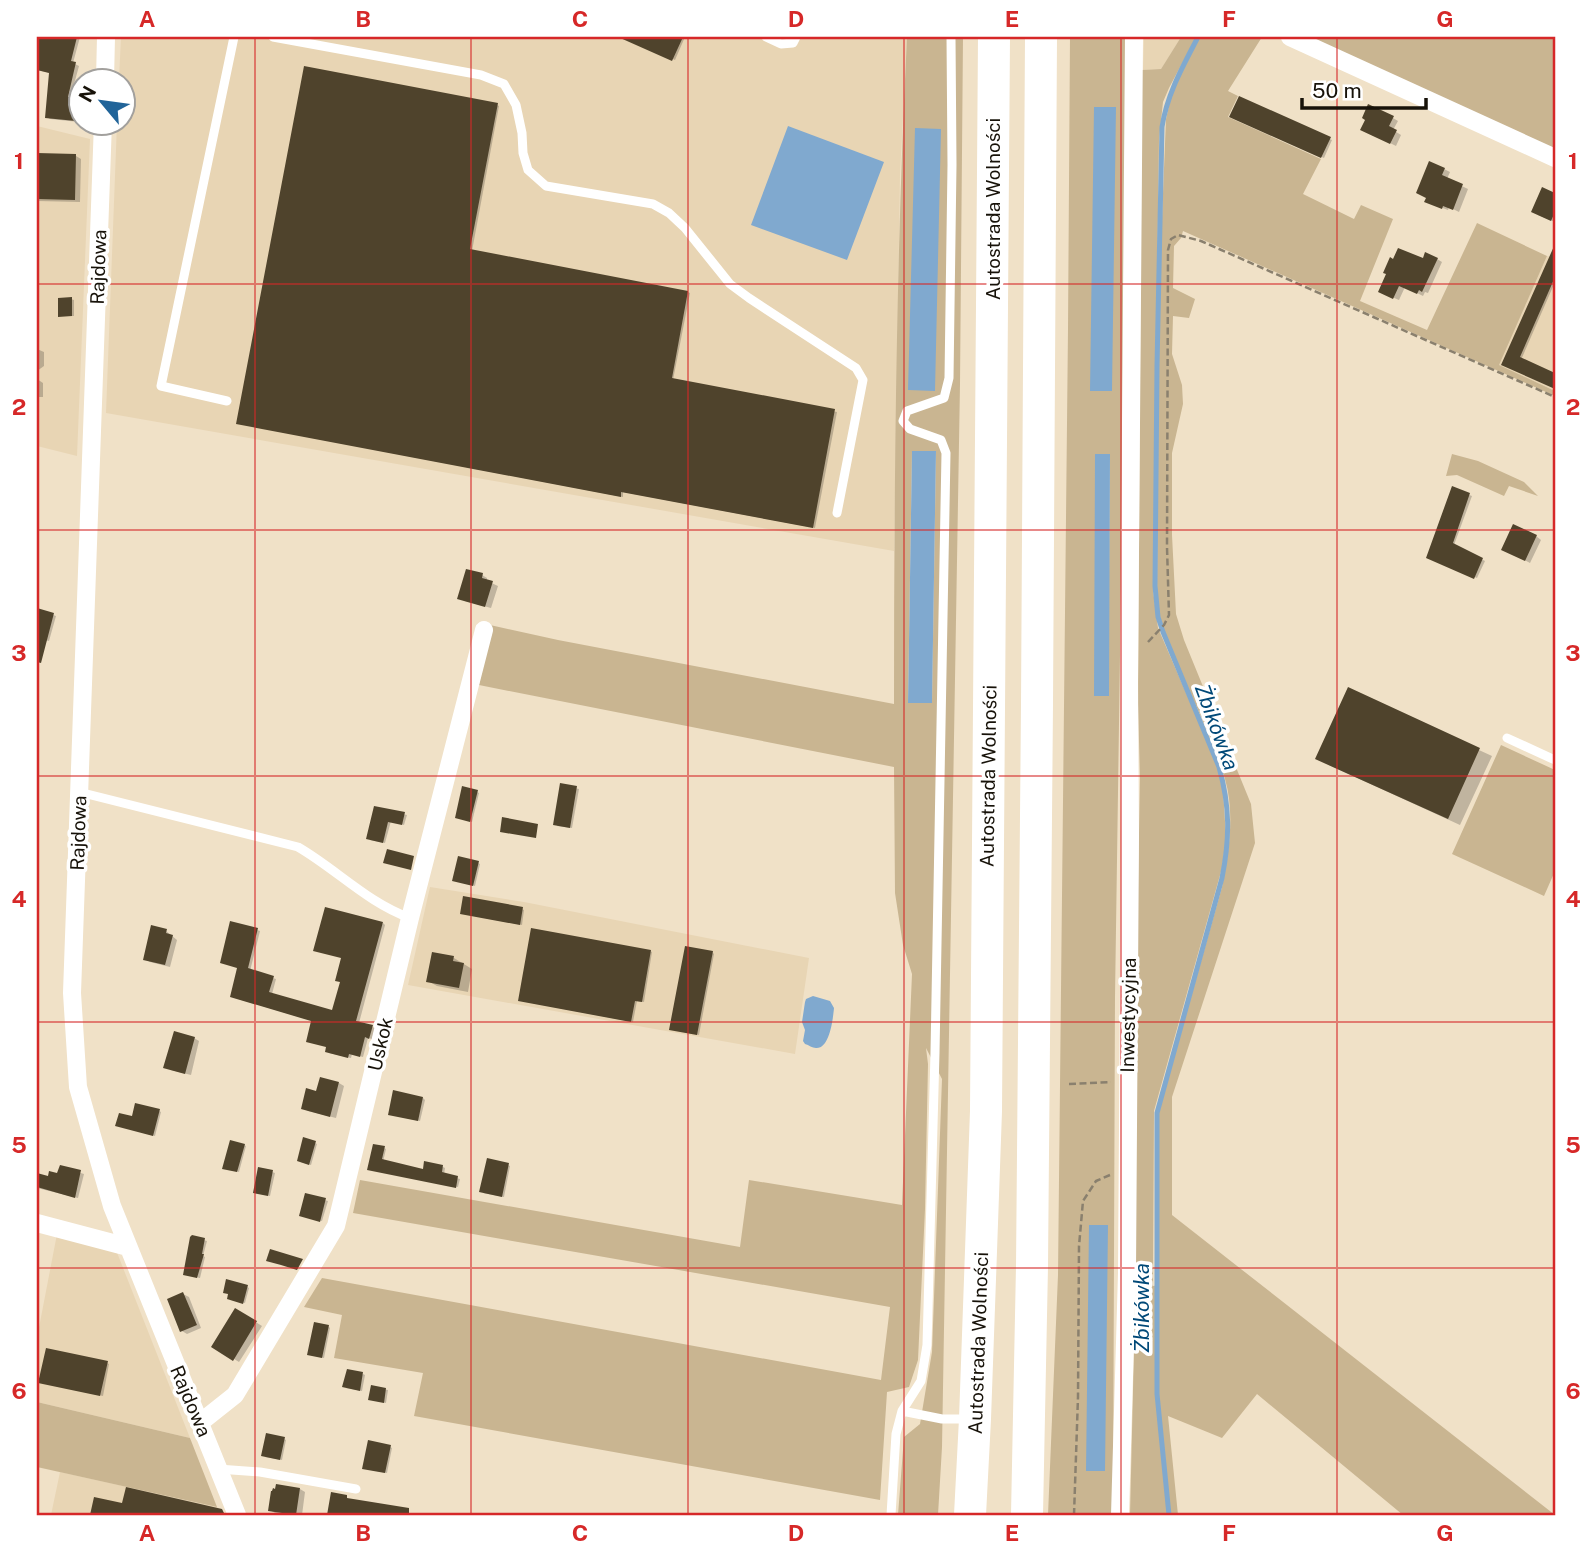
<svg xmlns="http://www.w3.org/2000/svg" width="1592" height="1552" viewBox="0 0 1592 1552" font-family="'Public Sans',sans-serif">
<rect width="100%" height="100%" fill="#f0e1c7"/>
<path fill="#e8d5b4" d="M121 37H907L900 175 894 551 106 413 117 123 122 122V80H119Z
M1144 37H1181L1161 69 1143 70Z
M37 126 90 139 77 456 37 446Z
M1547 256 1555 258V391L1498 365Z
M430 887 524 902 809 958 795 1054 408 985Z
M57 1234 116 1250 190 1438 37 1402V1338Z
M60 1472 217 1507 220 1515H51Z"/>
<path fill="#c9b591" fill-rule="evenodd" d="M907 37H963L960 384 942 1447 938 1515H898L904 1437 920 1424 932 1352 942 1079 926 1048 928 1064 925 1209 918 1360 909 1387 887 1392 880 1500 414 1416 423 1373 334 1358 342 1315 304 1307 322 1278 881 1380 890 1307 353 1213 360 1180 740 1247 749 1180 902 1205 912 974 903 945 895 893 894 767 479 685 490 625 558 640 894 704C894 482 896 259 907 37ZM912 451 936 452 932 703 908 702Z
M1070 37H1126L1121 587 1115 997 1113 1515H1048L1058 1275 1068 329ZM1095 454H1110L1108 696H1095Z
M1181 37H1196L1169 88 1163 102 1159 140 1153 590 1158 628 1216 762 1223 789 1226 838 1222 868 1154 1111 1153 1286 1159 1285V1110L1222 887C1229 853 1235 813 1225 779 1211 727 1180 680 1163 629 1160 619 1158 608 1157 597L1158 317 1166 119 1173 88 1200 37H1262L1228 91 1238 96 1228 117 1321 159 1303 194 1354 219 1361 205 1393 219 1360 301 1427 330 1477 223 1547 256 1499 365 1555 391V396L1183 231 1181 238 1174 246 1173 288 1195 299 1189 318 1173 316 1172 354 1182 385 1183 404 1172 453V535L1176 614 1184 640 1251 804 1255 843 1172 1097V1215L1555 1515H1403L1257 1394 1222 1438 1168 1416 1178 1515H1130L1134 1348 1131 1275 1140 778 1138 704 1142 70 1161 69Z
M1303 37H1555V153Z
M1452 454 1478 461 1524 482 1538 496 1509 486 1504 496 1457 475 1446 476Z
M1501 745 1555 770V871L1544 896 1452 854Z
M37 1402 190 1438 217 1507 37 1467Z"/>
<path fill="#80a9cf" d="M1094 107H1116L1112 391H1090Z
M788 126 884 162 847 260 751 225Z
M915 128 941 129 935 391 908 390Z
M912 451H936L932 703H908Z
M1095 454H1110L1109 696H1094Z
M813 996 830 1001 834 1008C833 1018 830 1049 816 1048 812 1048 809 1045 805 1044L803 1041 805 1030 802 1022 805 1002 806 999Z
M1089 1225H1108L1105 1471H1086Z"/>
<path fill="#0003" d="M50 37H80L73 63 79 66 70 99 80 102 79 122 50 119 47 117 51 73 37 70V54L45 56Z
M622 37H685L675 60Z
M1240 98 1332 140 1324 158 1231 116Z
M497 105 499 106 472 251 688 292 690 293 673 380 837 412 815 528 623 492V497L240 424Z
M1393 118 1398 121 1393 130 1401 135 1396 146 1368 132Z
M37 154 76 156 81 159 80 202 37 201Z
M1444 169 1450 172 1447 179 1468 189 1459 212 1449 207 1448 210 1432 204 1428 198Z
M1543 189 1555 195V222L1538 215Z
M1437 259 1442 262 1428 293 1425 292 1423 296 1405 287 1399 300 1385 294 1388 274 1423 261Z
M1543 275 1555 279V282L1521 360 1555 375V387L1503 364Z
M71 299 74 300V316H60Z
M37 349 44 352V366L37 371Z
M37 379 43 383V397H37Z
M1453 489 1472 496 1454 545 1485 561 1477 578 1429 557Z
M1536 536 1541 540 1530 563 1509 552Z
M482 575 487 578V581L498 586 491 608 465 601Z
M37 610 56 616 49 641 37 638Z
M1348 690 1492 756 1460 825 1329 765Z
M561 785 579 789 572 828 557 826Z
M477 792 479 793 472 822 459 818Z
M376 808 407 815 404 825 391 821 385 843 370 840Z
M478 863 480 864 475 886 456 881Z
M522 909 524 910 522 925 464 914Z
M383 923 385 925 359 1023 375 1028 372 1039 368 1038 363 1057 352 1054 351 1058 329 1053 313 1021 235 998 257 930 260 931 250 971 276 979 272 994 333 1013Z
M166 931 177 940 170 967 150 962 145 959Z
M650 951 652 952 644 1002 637 1001 633 1022 522 1001Z
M712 952 714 954 699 1035 674 1030Z
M434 954 454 958 472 969 468 992 437 986 428 981Z
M194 1038 199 1041 191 1075 171 1070Z
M339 1083 344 1086 336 1118 308 1111 303 1108Z
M423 1098 425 1100 420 1121 392 1115Z
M159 1111 161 1112 155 1136 119 1126 133 1118Z
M315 1143 317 1144 311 1165 301 1162Z
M244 1145 246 1146 239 1172 227 1169Z
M384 1148 386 1149 383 1162 424 1171 443 1167 445 1168 444 1175 460 1179 458 1187 371 1170Z
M508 1165 510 1166 504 1197 483 1193Z
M61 1167 84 1174 78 1198 37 1188V1174L50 1178 59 1175Z
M272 1172 275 1173 270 1196 257 1193Z
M306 1195 328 1201 322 1221 303 1216Z
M192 1237 207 1241 203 1256 205 1257 200 1278 187 1275Z
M247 1287 249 1288 245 1303 231 1300Z
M183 1294 189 1297 201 1328 187 1334 182 1331Z
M236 1310 262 1326 239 1362 213 1346Z
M328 1326 330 1328 324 1358 311 1355Z
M107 1363 109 1364 103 1396 42 1383Z
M363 1374 365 1375 362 1391 346 1388Z
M372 1387 388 1390 386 1403 372 1400Z
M284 1439 286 1440 282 1460 265 1457Z
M390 1447 392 1448 387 1473 366 1469Z
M300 1489 305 1492 302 1515H287L275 1513 270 1510Z
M96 1499 123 1505 218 1511 220 1515H92Z"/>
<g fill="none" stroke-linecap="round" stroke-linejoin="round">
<path stroke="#80a9cf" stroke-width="5" d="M1169 1515 1157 1394V1113L1222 878C1230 838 1230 806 1219 767L1163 632 1158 617 1155 586 1157 366 1162 127C1167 94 1183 66 1198 37"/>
</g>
<path fill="#4f432c" d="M37 37H77L71 61 76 62 68 97 78 98 76 121 45 118 49 73 37 70Z
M618 37H683L672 61Z
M304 66 498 103 470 249 688 291 672 378 835 409 813 528 621 492V497L236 424Z
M1239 96 1331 137 1321 158 1229 117Z
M1368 104 1394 116 1389 126 1397 130 1390 144 1360 130 1365 120 1362 118Z
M37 153 76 154 75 200 37 199Z
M1429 161 1445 168 1442 175 1463 184 1453 210 1443 206 1442 209 1424 202 1426 198 1416 193Z
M1542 187 1555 193V212L1551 221 1531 212Z
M1555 244V277L1520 357 1555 373V389L1501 365Z
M1398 248 1423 258 1425 252 1438 258 1422 292 1419 290 1417 294 1399 286 1393 299 1378 292 1386 274 1383 273 1390 257 1393 259Z
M72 297V316L58 317V298Z
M1452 486 1470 493 1453 543 1483 558 1474 579 1426 558Z
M1513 524 1537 535 1525 561 1501 550Z
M466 569 483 573 482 578 493 581 485 607 457 599Z
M37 608 54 613 41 663 37 662Z
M1348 687 1480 748 1448 819 1315 759Z
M560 783 577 786 570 828 553 825Z
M462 786 478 790 470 822 455 818Z
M374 806 405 812 402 825 388 822 383 843 366 839Z
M502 817 538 824 536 838 500 832Z
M387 849 414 856 411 870 383 863Z
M458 856 479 861 473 886 452 881Z
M463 896 523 907 520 925 460 914Z
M325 907 383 922 356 1021 373 1025 369 1039 365 1037 360 1057 349 1054 348 1058 325 1052 326 1047 306 1042 311 1021 230 997 237 968 220 963 230 921 258 928 248 968 274 976 269 992 332 1010 340 982 335 981 341 958 313 951Z
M151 925 167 929 166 933 173 935 165 965 143 960Z
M531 928 651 950 642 1002 635 1001 631 1022 518 1001Z
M685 946 713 951 697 1035 669 1030Z
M432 952 454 956 453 961 464 963 459 988 426 982Z
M174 1031 195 1037 185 1074 163 1068Z
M320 1077 339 1082 330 1117 301 1109 306 1088 316 1091Z
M393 1090 423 1097 418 1121 388 1115Z
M135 1103 160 1109 153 1136 115 1126 119 1113 132 1116Z
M303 1137 316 1141 309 1165 297 1161Z
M230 1140 245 1144 237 1172 222 1169Z
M373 1144 385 1146 382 1159 423 1169 424 1161 443 1165 442 1172 458 1176 456 1188 367 1170Z
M487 1158 509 1163 502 1197 479 1192Z
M60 1165 81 1170 75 1198 37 1187V1173L48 1176 49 1171 57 1173Z
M258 1167 273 1170 268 1196 253 1193Z
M305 1193 326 1198 320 1222 299 1216Z
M192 1235 205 1238 202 1254H204L197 1278 183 1275 190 1237Z
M270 1249 303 1259 297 1270 281 1265 266 1261Z
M226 1279 248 1285 243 1304 227 1299 228 1294 223 1293Z
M183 1292 197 1325 180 1332 167 1299Z
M235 1308 257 1321 233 1361 211 1347Z
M314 1322 329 1325 322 1358 307 1355Z
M46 1348 108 1361 100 1396 38 1383Z
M347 1369 363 1372 360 1391 342 1387Z
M371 1385 386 1388 384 1403 368 1400Z
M266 1433 285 1437 280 1460 261 1456Z
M368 1440 391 1445 385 1473 362 1469Z
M276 1484 300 1488 296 1515 268 1511 271 1491H272L273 1488 275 1489Z
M126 1487 222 1509 225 1515H90L94 1497 122 1503Z
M331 1492 347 1495V1498L409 1508V1515H327Z"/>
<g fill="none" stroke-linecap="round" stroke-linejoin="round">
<path stroke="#8a806e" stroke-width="2.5" stroke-dasharray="7 3.5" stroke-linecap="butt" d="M1148 642 1164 625 1169 615 1167 547 1168 250 1171 239 1178 235 1201 241 1555 397
M1069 1084 1111 1082
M1074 1515 1078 1397 1079 1246 1083 1201 1096 1181 1110 1175"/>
<path stroke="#fff" stroke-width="9" d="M273 37 481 75 504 84 516 105 522 133 523 153 528 170 546 186 653 204 669 213 685 228 730 284 749 298 856 368 863 380 837 513
M766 37 781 44 793 43 796 37
M227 401 161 386 234 37
M1507 738 1555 760
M79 792 298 847C336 869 368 903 410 918
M902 1411 921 1381 927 1345 935 1053 946 453 941 440 910 429 903 421 907 411 944 398 949 378 952 165 951 37
M218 1469 260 1472 356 1489
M891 1515 896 1434 902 1411 942 1419H968"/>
<path stroke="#fff" stroke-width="18" d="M1290 37 1555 158
M105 80 106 37
M103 122 72 993 78 1087 112 1206 237 1515
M37 1223 128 1247
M201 1422 235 1395 336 1226 410 918 484 630
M1120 1515 1127 1273 1130 835 1129 682 1134 37"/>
<path stroke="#fff" stroke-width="32" d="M970 1515 975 1419 986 1111 994 37
M1027 1515 1032 1266 1037 704 1041 37"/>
</g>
<path fill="none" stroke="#d62828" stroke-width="2" stroke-opacity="0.55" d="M255 37V1515M471 37V1515M688 37V1515M904 37V1515M1121 37V1515M1337 37V1515M37 284H1555M37 530H1555M37 776H1555M37 1022H1555M37 1268H1555"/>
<g text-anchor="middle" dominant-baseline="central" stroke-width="7" stroke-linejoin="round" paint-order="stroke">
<g font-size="19" fill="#171209" stroke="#fff">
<text transform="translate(993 209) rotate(-90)">Autostrada Wolności</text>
<text transform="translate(98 267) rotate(-88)">Rajdowa</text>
<text transform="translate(988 776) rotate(-89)">Autostrada Wolności</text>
<text transform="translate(78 833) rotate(-88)">Rajdowa</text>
<text transform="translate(1128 1015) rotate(-89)">Inwestycyjna</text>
<text transform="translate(380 1044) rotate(-77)">Uskok</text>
<text transform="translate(978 1343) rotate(-88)">Autostrada Wolności</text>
<text transform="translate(191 1401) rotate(67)">Rajdowa</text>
</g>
<g font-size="21" font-style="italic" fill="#014978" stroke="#fff">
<text transform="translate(1217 727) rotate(70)">Żbikówka</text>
<text transform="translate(1141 1308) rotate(-90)">Żbikówka</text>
</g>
</g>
<rect width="1592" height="1552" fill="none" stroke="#ffffff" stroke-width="77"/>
<g transform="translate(102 102) rotate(299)"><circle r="33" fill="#ffffff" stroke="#a2a09d" stroke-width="2"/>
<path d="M0-5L12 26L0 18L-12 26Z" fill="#216499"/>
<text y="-10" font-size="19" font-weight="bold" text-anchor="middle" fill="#171209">N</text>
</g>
<path d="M1302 98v10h124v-10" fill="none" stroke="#171209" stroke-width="3.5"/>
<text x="1312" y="98" font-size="21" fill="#171209" stroke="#ffffff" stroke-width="5" paint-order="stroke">50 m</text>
<rect x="38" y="38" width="1516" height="1476" fill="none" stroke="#d62828" stroke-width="2.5"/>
<g font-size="23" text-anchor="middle" font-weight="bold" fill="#d62828">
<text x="147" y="27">A</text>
<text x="363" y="27">B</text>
<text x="580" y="27">C</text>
<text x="796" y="27">D</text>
<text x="1012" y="27">E</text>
<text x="1229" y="27">F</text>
<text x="1445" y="27">G</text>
<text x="19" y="169">1</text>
<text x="1573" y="169">1</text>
<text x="19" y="415">2</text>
<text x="1573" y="415">2</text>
<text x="19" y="661">3</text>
<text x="1573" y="661">3</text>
<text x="19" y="907">4</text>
<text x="1573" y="907">4</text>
<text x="19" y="1153">5</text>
<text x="1573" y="1153">5</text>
<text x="19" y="1399">6</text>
<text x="1573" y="1399">6</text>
<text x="147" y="1541">A</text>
<text x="363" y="1541">B</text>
<text x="580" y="1541">C</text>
<text x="796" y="1541">D</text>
<text x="1012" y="1541">E</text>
<text x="1229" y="1541">F</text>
<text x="1445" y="1541">G</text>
</g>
</svg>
